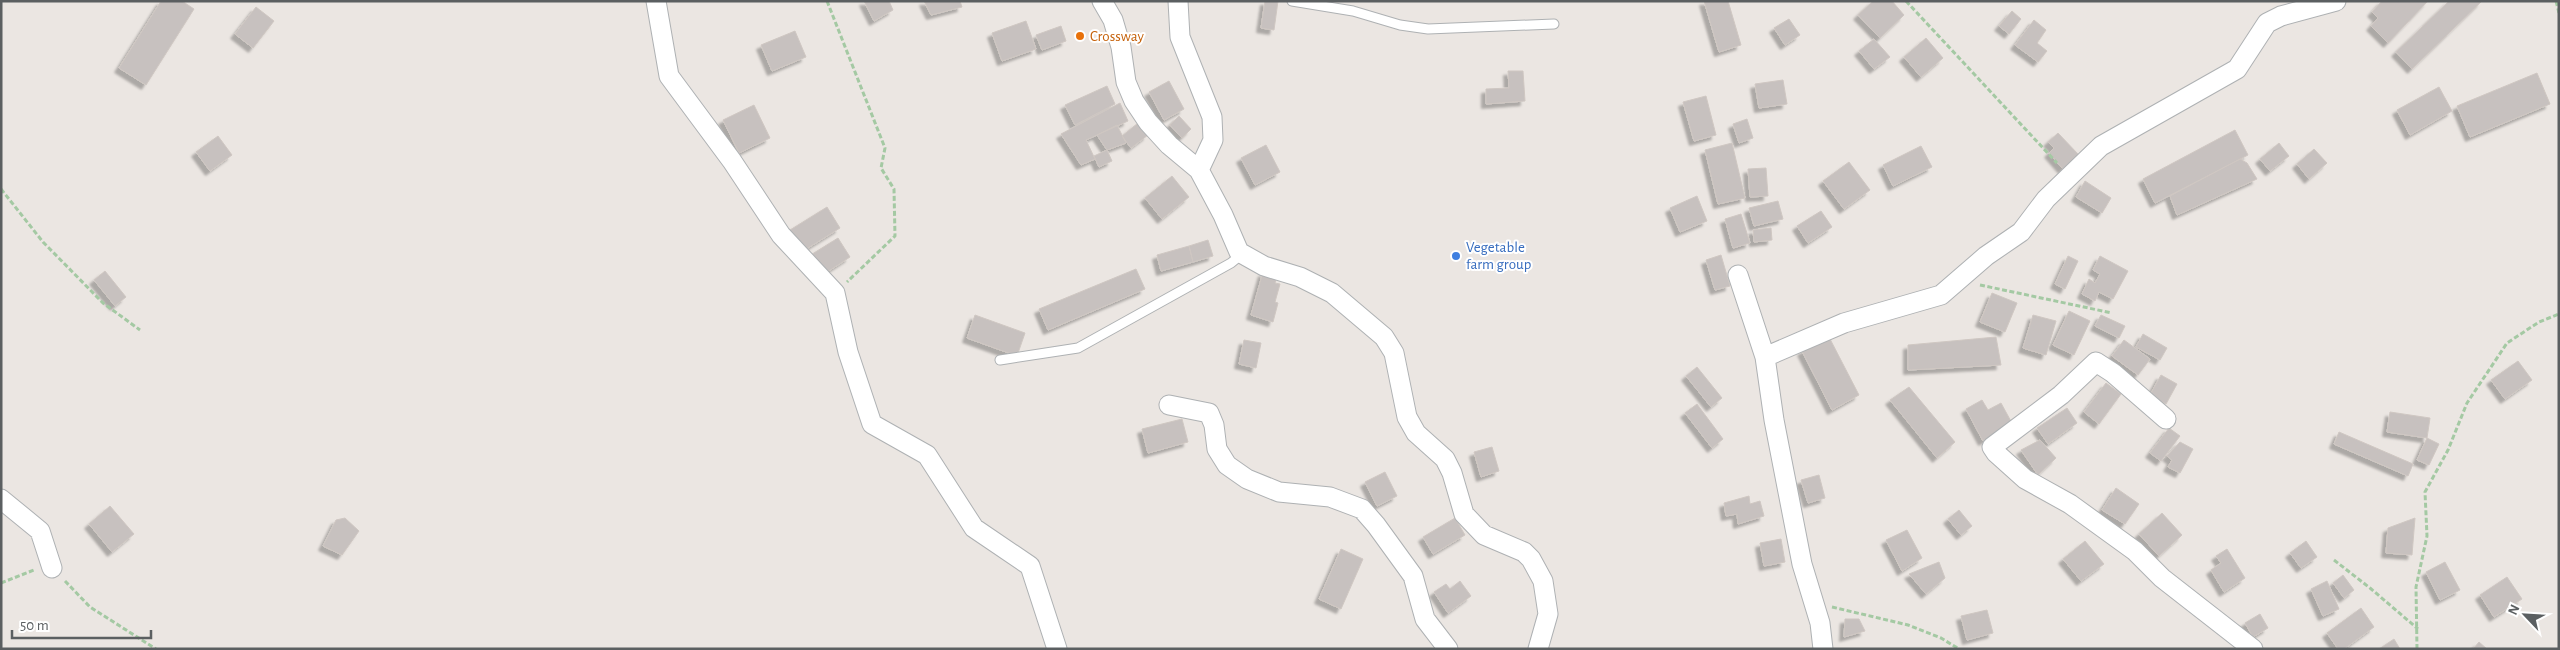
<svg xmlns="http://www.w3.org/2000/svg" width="2560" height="650" viewBox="0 0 2560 650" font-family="'Alegreya Sans',sans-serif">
<defs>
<filter id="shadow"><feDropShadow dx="-4.5" dy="4.5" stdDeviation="1" flood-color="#0004"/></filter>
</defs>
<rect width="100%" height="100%" fill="#ebe6e2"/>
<path fill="#c7c1bf" stroke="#cfc7c2" filter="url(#shadow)" d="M161 1H182L194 9 146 85 119 68Z
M864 1H889L893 10 874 21Z
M924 1H960L962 7 931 15Z
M1265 1H1278L1274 30 1261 28Z
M1704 1H1728L1741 45 1719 52Z
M1873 1H1892L1904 15 1880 38 1858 15Z
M2382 1H2428L2388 43 2371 26 2378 18 2372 12Z
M2449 1H2482L2412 69 2396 52Z
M256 7 274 21 253 48 235 34Z
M2012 11 2021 19 2009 34 1999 26Z
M1789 19 1800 35 1785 45 1774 28Z
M2034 20 2046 30 2037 43 2047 51 2038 62 2015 45Z
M1026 21 1036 49 1002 61 992 33Z
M1061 26 1066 41 1042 50 1036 35Z
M795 31 806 57 772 71 761 45Z
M1926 38 1943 58 1921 77 1904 57Z
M1874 39 1890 57 1874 69 1859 51Z
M1508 71H1523L1525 101 1486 104V89L1509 88Z
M2537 73 2550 104 2470 137 2457 106Z
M1783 80 1787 104 1759 108 1755 84Z
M1169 81 1184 109 1164 120 1149 92Z
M1107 86 1115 104 1075 125 1065 105Z
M2439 87 2452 111 2410 135 2397 110Z
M1706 96 1716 135 1694 141 1683 102Z
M1120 103 1128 121 1086 140 1095 159 1081 165 1061 134Z
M754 105 770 138 739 153 723 120Z
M1179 116 1191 129 1182 138 1170 125Z
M1747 119 1753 138 1739 143 1733 124Z
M1138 123 1148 135 1131 148 1122 136Z
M1117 125 1126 143 1107 150 1097 135Z
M2235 130 2248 155 2155 203 2143 179Z
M2058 133 2078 154 2063 169 2049 153 2054 148 2048 142Z
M218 136 232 155 210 171 196 152Z
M1732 143 1745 198 1718 204 1705 150Z
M2279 143 2289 156 2270 171 2260 159Z
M1266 145 1280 172 1255 185 1241 158Z
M1921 146 1932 167 1893 186 1883 165Z
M2314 149 2327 163 2309 179 2297 164Z
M1107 150 1112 161 1099 167 1094 156Z
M2240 159 2247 163 2257 179 2177 215 2170 196Z
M1849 162 1870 190 1844 209 1823 181Z
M1766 168 1768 196 1750 197 1748 169Z
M1172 176 1189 197 1162 219 1145 198Z
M2085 181 2111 198 2102 213 2076 197Z
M1697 196 1707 221 1680 232 1670 208Z
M1778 201 1783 219 1754 226 1749 208Z
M827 207 840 228 803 251 790 230Z
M1821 211 1832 227 1808 243 1797 226Z
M1741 214 1750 243 1733 248 1725 219Z
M1771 228 1772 240 1754 242 1753 230Z
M838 238 850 257 821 276 809 256Z
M1208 240 1213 256 1193 262 1189 246Z
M1189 246 1193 262 1161 271 1157 255Z
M1721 255 1730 286 1715 290 1706 260Z
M2068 256 2078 261 2065 289 2055 284Z
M2100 256 2128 271 2113 299 2099 292 2095 301 2082 294 2089 279 2095 283 2100 274 2093 270Z
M1136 269 1145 289 1048 330 1039 309Z
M105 271 126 297 115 306 94 280Z
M1263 272 1277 276 1275 283 1280 284 1275 302 1278 303 1273 322 1251 315Z
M1992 293 2017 303 2005 332 1980 322Z
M2069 311 2090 321 2074 355 2053 345Z
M975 315 1025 333 1017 356 967 338Z
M2033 315 2056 321 2046 355 2023 348Z
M2101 315 2125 326 2119 338 2095 326Z
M2143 334 2167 348 2160 360 2136 347Z
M1829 337 1859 395 1832 410 1802 351Z
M1996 337 2001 365 1908 370V345Z
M1244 340 1261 343 1256 368 1239 364Z
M2124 340 2150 359 2138 375 2112 356Z
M2518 361 2532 380 2505 399 2491 380Z
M1697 367 1722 398 1711 407 1686 376Z
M2161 375 2177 384 2166 404 2150 395Z
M2106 383 2121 394 2099 424 2084 412Z
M1909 387 1955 442 1937 458 1890 400Z
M1982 400 1988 410 2001 403 2013 425 1983 441 1966 409Z
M1697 404 1723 439 1712 448 1685 413Z
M2067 408 2077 423 2048 444 2037 428Z
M2390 412 2430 418 2427 438 2387 432Z
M1182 419 1188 442 1148 453 1142 429Z
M2169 428 2180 436 2161 461 2150 453Z
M2339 432 2413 464 2408 476 2334 444Z
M2427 438 2439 444 2429 465 2417 460Z
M2040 440 2056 458 2038 475 2021 450Z
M2180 442 2193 449 2180 473 2168 467 2172 460 2167 456Z
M1492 447 1499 471 1481 477 1474 452Z
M1385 472 1397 496 1377 506 1365 482Z
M1819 475 1825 498 1808 503 1801 480Z
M2116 488 2139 504 2125 524 2102 510Z
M1749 496 1750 504 1760 501 1764 516 1738 524 1737 514 1726 516 1724 503Z
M110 506 134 534 112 552 89 524Z
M1959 510 1972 526 1961 535 1948 519Z
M2162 513 2182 535 2159 556 2139 534Z
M345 518 359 531 342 555 323 546 336 520Z
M1455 518 1465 535 1433 554 1423 537Z
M2415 518 2412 555 2386 553 2388 528Z
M1907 530 1922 558 1902 571 1886 540Z
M1781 539 1785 562 1764 566 1760 543Z
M2085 541 2104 564 2081 581 2063 559Z
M2306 541 2317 557 2301 568 2290 553Z
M1341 549 1363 559 1341 609 1319 599Z
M2227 549 2245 578 2224 592 2211 570 2221 563 2216 556Z
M1939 562 1945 578 1926 594 1909 574Z
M2445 562 2460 590 2440 600 2426 572Z
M2343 575 2354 590 2344 598 2333 583Z
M2507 577 2522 599 2494 617 2480 595Z
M1460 581 1471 596 1448 613 1434 592 1446 584 1450 589Z
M2327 581 2339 609 2323 616 2311 589Z
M2361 608 2374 627 2344 649H2338L2327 633Z
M1987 610 1993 633 1967 640 1961 616Z
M2260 614 2268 628 2253 637 2245 623Z
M1845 619H1859L1865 631 1844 637Z
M2394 639 2400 649H2379Z
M2479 642 2487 649H2473Z"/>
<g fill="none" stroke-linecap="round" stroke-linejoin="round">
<defs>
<path id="service" d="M1292 1 1353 11 1400 25 1428 29 1554 24
M1000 360 1078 348 1231 263 1242 254"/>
<path id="minor" d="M656 1 669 76 732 161 781 235 835 293 848 352 872 424 927 455 974 528 1030 566 1057 649
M1102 1 1113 20 1121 47 1126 82 1134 101 1148 122 1169 145 1199 170 1223 215 1239 252 1264 266 1300 277 1332 293 1384 337 1394 353 1407 417 1416 433 1445 459 1452 473 1464 514 1484 535 1524 552 1531 559 1543 581 1548 614 1538 649
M1178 1 1180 37 1212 117 1213 140 1199 170
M1738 275 1765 357 1774 420 1802 564 1820 623 1823 649
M1765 357 1844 323 1941 295 1986 256 2021 232 2046 199 2101 146 2237 69 2267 23 2281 16 2336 1
M1169 405 1209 413 1214 425 1217 449 1227 465 1247 479 1279 492 1330 497 1362 509 1376 525 1413 576 1425 619 1448 649
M2166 419 2113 373 2096 362 2061 395 1992 447 1996 453 2025 479 2070 504 2135 551 2162 578 2253 649
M1 499 40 531 52 568"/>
</defs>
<use href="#service" stroke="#aeb1b3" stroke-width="11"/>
<use href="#minor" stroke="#aeb1b3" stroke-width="21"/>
<path stroke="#a4c9a3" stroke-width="3" stroke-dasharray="5 2.5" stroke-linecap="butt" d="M827 1 885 148 881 168 894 189 895 236 847 282
M1906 1 2057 163
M2556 1 2559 13
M1 189 43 242 103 303 140 330
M1980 285 2112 313
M2334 560 2370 588 2418 629
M65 581 90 607 156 649
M1 583 34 570
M1832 607 1908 625 1941 638 1959 649
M2417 649 2416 587 2427 536 2425 492 2448 450 2467 403 2507 343 2539 322 2559 314"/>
<use href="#service" stroke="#fff" stroke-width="9"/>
<use href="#minor" stroke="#fff" stroke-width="19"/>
</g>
<circle fill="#e8710a" stroke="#fff" stroke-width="2" cx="1080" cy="36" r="5"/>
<circle fill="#3f7fe0" stroke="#fff" stroke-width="2" cx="1456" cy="256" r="5"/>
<g text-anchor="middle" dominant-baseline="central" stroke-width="4" stroke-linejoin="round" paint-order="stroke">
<g font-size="15" fill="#c56008" stroke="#fff" text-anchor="start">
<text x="1090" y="36">Crossway</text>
</g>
<g font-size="15" fill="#366cbe" stroke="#fff" text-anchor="start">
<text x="1466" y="247">Vegetable<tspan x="1466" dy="17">farm group</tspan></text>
</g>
</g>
<rect width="2560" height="650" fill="none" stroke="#5b5f61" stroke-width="5"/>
<g transform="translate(2525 615) rotate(295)" stroke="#ffffff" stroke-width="4" paint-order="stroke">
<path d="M0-4L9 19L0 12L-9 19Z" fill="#5b5f61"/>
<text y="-8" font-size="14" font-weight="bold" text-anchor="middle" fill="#5b5f61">N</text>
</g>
<path d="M12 630v8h139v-8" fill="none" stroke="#5b5f61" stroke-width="2.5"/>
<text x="20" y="630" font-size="15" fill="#5b5f61" stroke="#ffffff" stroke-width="4" paint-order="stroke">50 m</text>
</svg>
